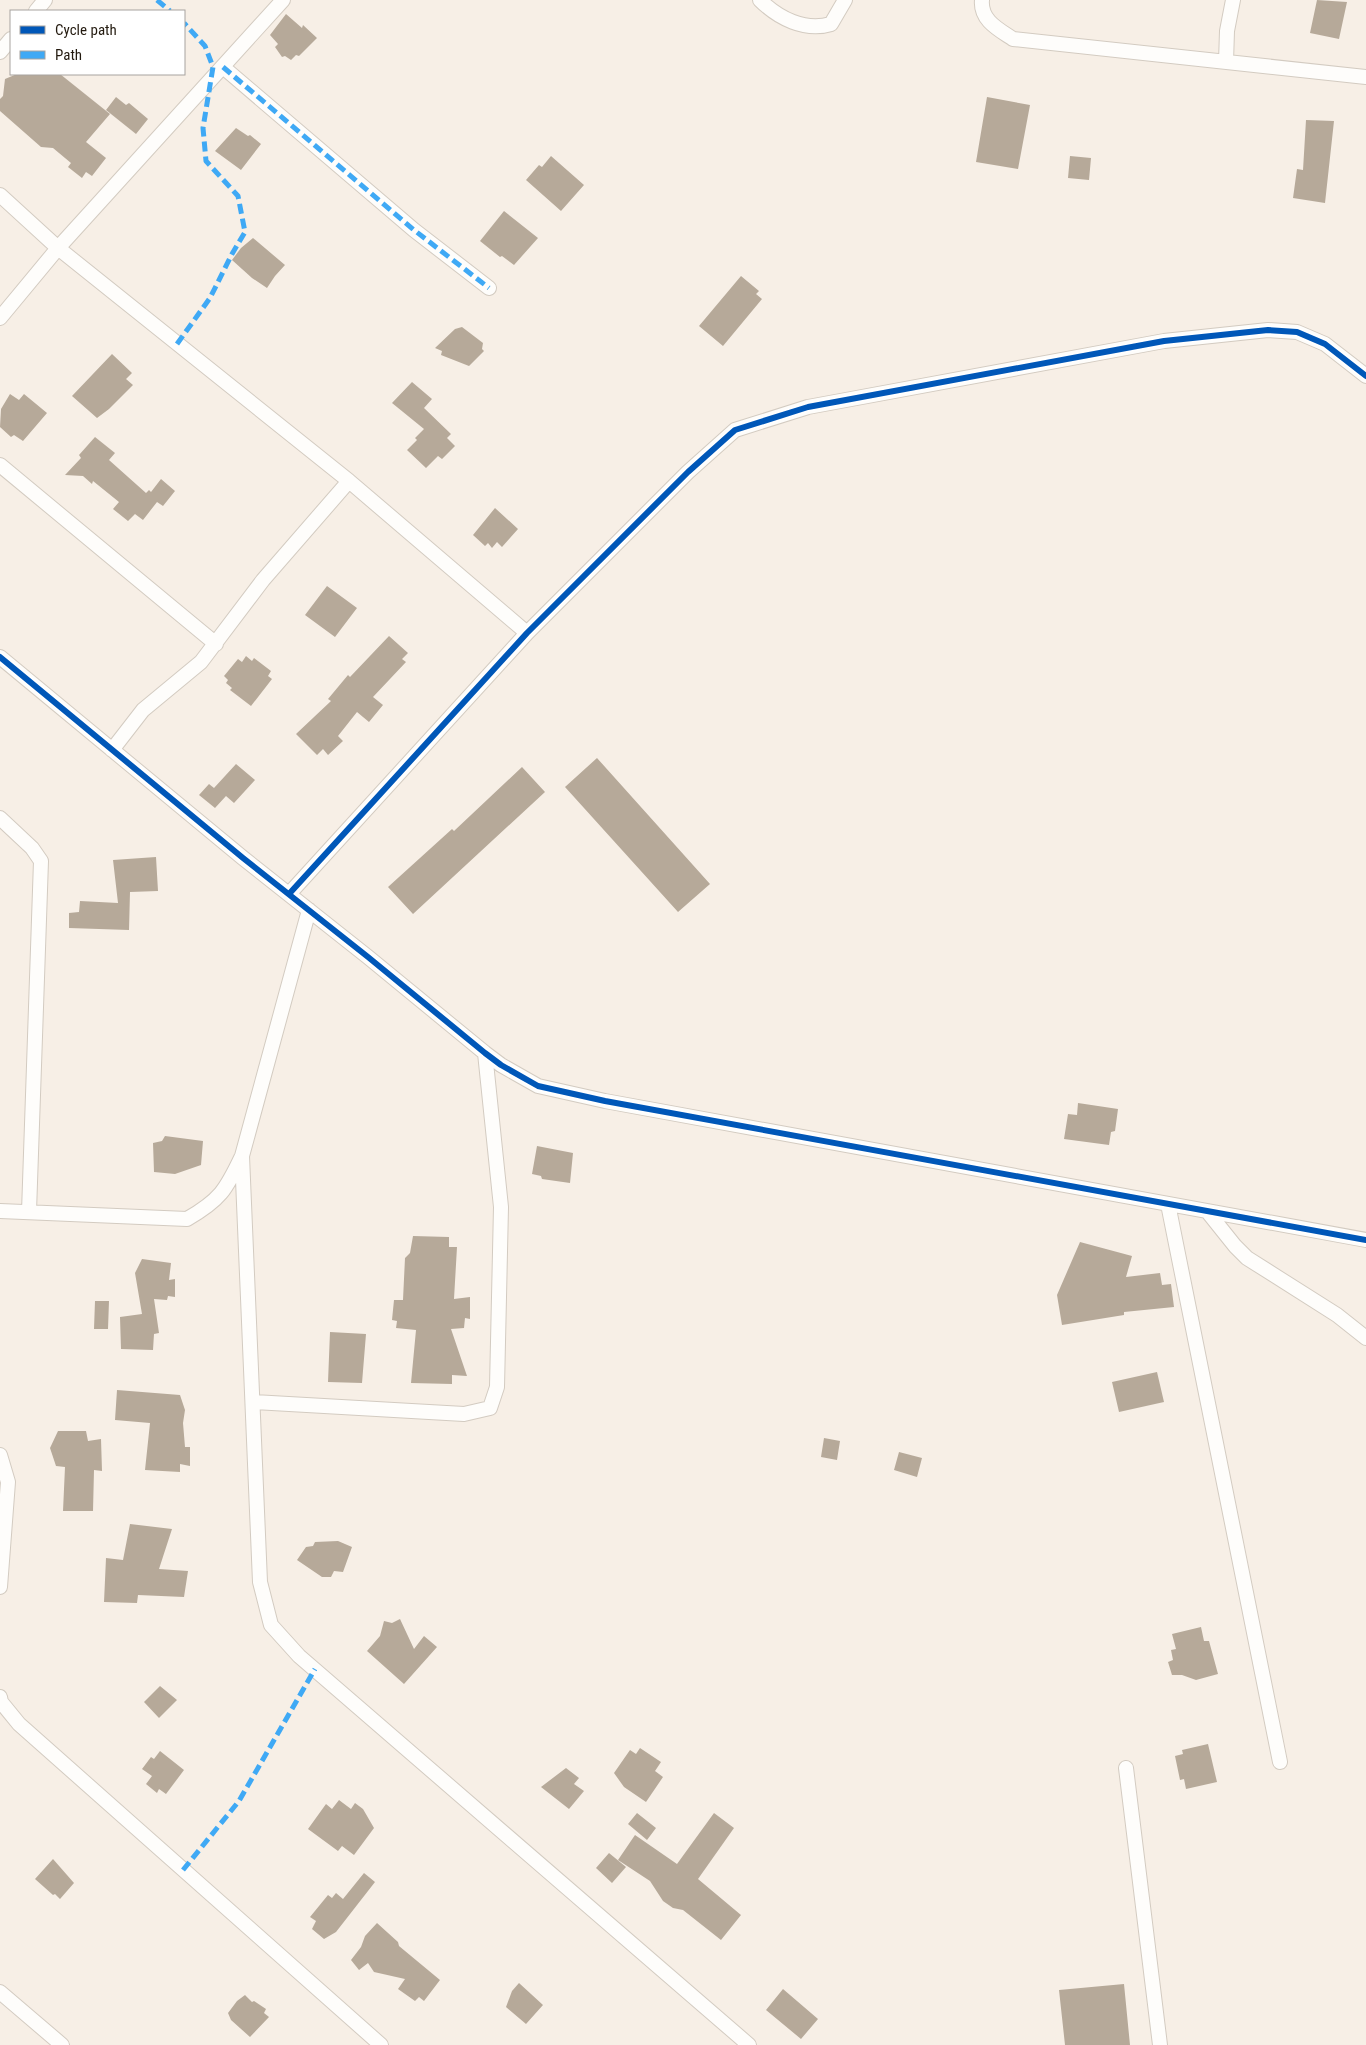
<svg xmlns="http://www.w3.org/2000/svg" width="1366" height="2045" viewBox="0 0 1366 2045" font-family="'Roboto Condensed',sans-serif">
<rect width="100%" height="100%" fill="#f7efe6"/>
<path fill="#b6a999" d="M1317 0 1347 2 1339 39 1310 33Z
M286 14 302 28 303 25 317 38 299 56 296 55 291 60 285 56 282 57 275 47 278 44 270 35Z
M17 74H60L110 114 86 142 106 158 92 176 86 172 82 178 68 167 71 163 53 148 41 147 0 111V99L3 96 5 79Z
M116 97 126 105 129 103 148 119 136 134 106 110Z
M987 97 1030 105 1018 169 976 162Z
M1306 120 1334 121 1325 203 1293 198 1297 169 1303 170Z
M236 128 248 136 250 135 261 144 241 170 215 151Z
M551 156 584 185 561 211 526 180 539 165 542 167Z
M1070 156 1091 158 1089 180 1068 178Z
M504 211 538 238 514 265 502 256 500 257 480 241Z
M253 238 285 265 275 276 267 288 252 278 232 260 241 248Z
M741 276 759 291 756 294 762 299 723 346 699 326Z
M462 327 483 343 482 349 484 351 469 366 441 355 442 351 435 348 455 329Z
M112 354 132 373 126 379 133 385 109 409 97 418 72 396Z
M412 382 432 399 424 408 451 434 447 438 455 446 442 459 438 456 426 468 407 450 417 440 415 438 424 429 392 403Z
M10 394 19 400 24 394 47 413 23 441 14 435 11 437 0 427 1 409Z
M95 437 115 453 109 460 146 493 149 490 151 492 161 479 175 491 163 506 157 502 143 520 135 514 128 521 113 509 119 502 93 481 92 484 83 476 65 475 81 458 79 455Z
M495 508 518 529 502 547 497 542 492 548 488 543 485 546 473 535Z
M327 586 357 608 335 637 305 615Z
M389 636 408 653 402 659 406 662 373 697 383 705 369 722 357 712 338 736 343 741 328 755 323 749 317 755 296 734 331 701 328 699 348 675 350 677Z
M246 656 252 661 254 658 271 671 268 676 272 679 251 706 230 690 232 688 226 683 228 680 224 676 238 659 242 662Z
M597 758 710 884 678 912 565 787Z
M236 764 255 780 234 803 226 796 215 808 199 795 209 784 214 788Z
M522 767 545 792 413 914 388 887 452 829 454 831Z
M156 857 158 891 130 892 129 930 69 928V913L79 912 80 901 118 903 113 860Z
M1078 1103 1118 1109 1115 1131 1111 1132 1109 1145 1064 1139 1068 1114 1077 1115Z
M165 1136 203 1141 201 1165 175 1174 154 1172 153 1143 162 1141Z
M537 1146 573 1153 570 1183 542 1179 541 1176 532 1174Z
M413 1236 449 1237V1247H457L454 1299 470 1297V1319L465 1318 464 1328 451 1329 467 1376 452 1375V1384L411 1383 416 1330 396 1328 397 1321 392 1320 394 1300H403L405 1258 410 1253Z
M1080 1242 1132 1256 1126 1277 1160 1273 1162 1285 1171 1284 1174 1307 1124 1312V1315L1062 1325 1057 1295Z
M142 1259 171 1263 169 1280 175 1279V1297L168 1296 167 1300 154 1299 159 1333 154 1334 153 1350 121 1349 120 1317 142 1314 135 1273Z
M95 1301H109L108 1329H94Z
M330 1332 366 1334 362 1383 328 1382Z
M1157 1372 1164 1402 1119 1412 1112 1382Z
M117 1390 180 1395 185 1410 183 1423 185 1447H190V1466L180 1464V1472L145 1470 150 1423 115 1420Z
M58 1431H86L88 1441 101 1439 102 1471 94 1470 93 1511H63L65 1467 56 1466 50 1448Z
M824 1438 840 1441 837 1460 821 1457Z
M899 1452 922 1458 917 1477 894 1470Z
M130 1524 172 1529 159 1569 188 1571 184 1597 138 1595 137 1603 104 1602 106 1558 123 1560Z
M338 1541 352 1547 343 1572 334 1571 331 1577H322L297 1560 306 1547 313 1546 315 1542Z
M400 1619 414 1649 424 1636 437 1647 404 1684 367 1651 380 1636 384 1621 392 1623Z
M1201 1627 1204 1641H1209L1218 1674 1196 1680 1182 1675H1172L1168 1662 1173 1660 1171 1650 1176 1649 1172 1634Z
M160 1686 177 1700 159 1718 144 1702Z
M1208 1744 1217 1782 1186 1789 1184 1779 1180 1780 1175 1756 1183 1754 1182 1750Z
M640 1748 661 1762 655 1771 663 1777 646 1802 624 1787 614 1773 630 1750 636 1754Z
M160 1751 184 1770 166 1794 159 1789 157 1793 146 1784 152 1776 142 1769 151 1757 154 1759Z
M566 1768 579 1778 574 1784 584 1791 569 1809 541 1787Z
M339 1800 351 1809 355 1803 363 1809 374 1828 354 1855 342 1846 338 1851 308 1829 326 1804 332 1809Z
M637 1813 656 1828 647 1840 628 1824Z
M714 1813 734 1828 698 1879 741 1915 721 1940 683 1910 673 1908 663 1901 650 1881 618 1860 635 1835 677 1864Z
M609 1853 626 1867 612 1883 596 1868Z
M53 1859 74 1883 60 1899 55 1894 53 1895 35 1879Z
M364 1873 375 1882 336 1932 324 1939 312 1929 316 1921 310 1917 328 1895 332 1898 336 1893 343 1899Z
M377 1923 398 1942 399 1946 440 1980 424 2001 419 1997 415 2001 398 1989 405 1979 374 1972 368 1963 359 1970 351 1960 361 1947 365 1936Z
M519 1983 543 2005 526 2024 506 2007 512 1991Z
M1124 1984 1130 2045H1065L1059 1990Z
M783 1989 818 2019 801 2039 766 2010Z
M245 1995 252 2002 254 2001 266 2009 264 2013 269 2017 250 2037 231 2020 228 2013 237 2001Z"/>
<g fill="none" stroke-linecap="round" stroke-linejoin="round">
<defs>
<path id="street" d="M760 0C778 18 805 32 831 24L845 0
M982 0C980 20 998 29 1013 39L1366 77
M36 11 45 0
M0 52 11 39
M1226 62 1227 31 1233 0
M223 67 414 230 489 288
M0 195 58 248 349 481 527 633
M0 318 58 248 283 0
M0 465 216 644
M0 657 243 858 368 957 485 1053 501 1065 538 1086 605 1101 1366 1240
M112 750 143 710 201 662 263 580 349 481
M0 818 32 848 41 861 29 1212
M289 894 527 633 688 472 735 430 808 407 1164 341 1268 330 1297 332 1325 344 1366 376
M242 1156 260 1582 271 1625 299 1656 749 2045
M1168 1204 1280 1762
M0 1211 187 1219C220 1200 226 1190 242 1156L309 910
M1207 1211 1235 1246 1247 1258 1337 1315 1366 1338
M253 1402 464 1414 490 1408 497 1387 501 1207 485 1053
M0 1455 8 1482 0 1587
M0 1697 1 1702 19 1724 381 2045
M1126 1768 1160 2045
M0 1992 62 2045"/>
</defs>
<use href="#street" stroke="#d3cbc1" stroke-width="16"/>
<use href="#street" stroke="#fefdfb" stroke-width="14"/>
<path stroke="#3fa9f5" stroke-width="5" stroke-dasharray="10 5" stroke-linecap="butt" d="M157 0 170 11
M223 67 414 230 489 288
M177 344 210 298 232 254 245 232 238 196 206 161 203 128 213 67 205 46 184 23
M183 1870 239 1801 315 1669"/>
<defs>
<path id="cycleway" d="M0 657 243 858 368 957 485 1053 501 1065 538 1086 605 1101 1366 1240
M289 894 527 633 688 472 735 430 808 407 1164 341 1268 330 1297 332 1325 344 1366 376"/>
</defs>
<use href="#cycleway" stroke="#fff" stroke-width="9"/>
<use href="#cycleway" stroke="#0057b8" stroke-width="6"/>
</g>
<rect x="10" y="10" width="175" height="65" fill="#ffffff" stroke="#a7a39f"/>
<rect x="20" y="26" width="25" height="8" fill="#0057b8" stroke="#a7a39f"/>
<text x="55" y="35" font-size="15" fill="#231a0f">Cycle path</text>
<rect x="20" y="51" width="25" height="8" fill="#3fa9f5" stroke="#a7a39f"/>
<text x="55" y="60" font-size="15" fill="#231a0f">Path</text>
</svg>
